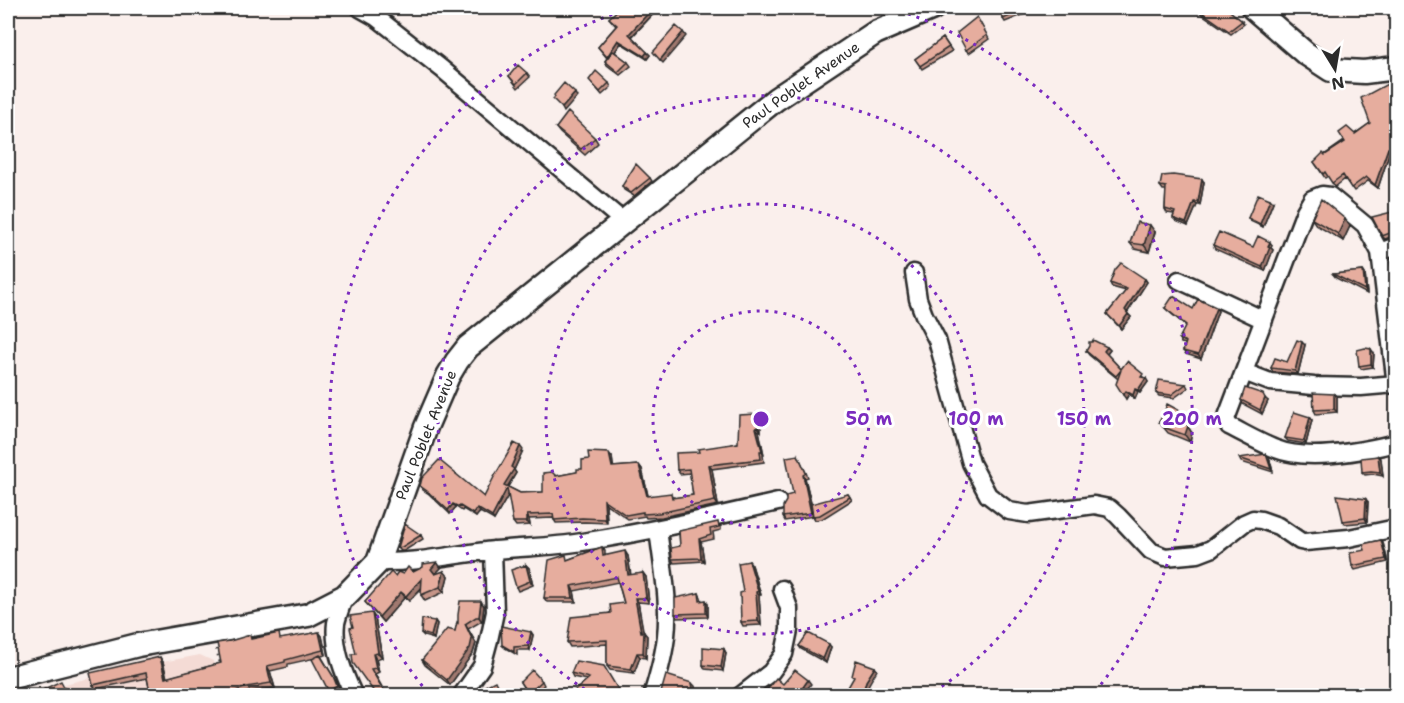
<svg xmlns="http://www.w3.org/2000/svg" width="1404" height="703" viewBox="0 0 1404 703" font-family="'Shantell Sans',sans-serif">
<rect width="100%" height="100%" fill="#faefec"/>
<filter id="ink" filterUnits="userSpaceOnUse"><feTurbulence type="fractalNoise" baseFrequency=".0167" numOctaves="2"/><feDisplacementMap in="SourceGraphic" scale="12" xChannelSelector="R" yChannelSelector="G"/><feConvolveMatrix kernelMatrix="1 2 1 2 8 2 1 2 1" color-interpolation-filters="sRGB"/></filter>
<g filter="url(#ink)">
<path fill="#f4dbd5" d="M200 655 213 661 222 695 48 696 46 693 65 684 130 668Z"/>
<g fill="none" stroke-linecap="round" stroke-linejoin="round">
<defs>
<path id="minor" d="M360 8 376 17 442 69 624 222
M1380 252 1396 246
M914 273 918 299 924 315 937 340 971 463 988 495 1009 511 1028 514 1094 505 1109 508 1118 516 1151 551 1165 557 1198 554 1211 549 1244 523 1253 519 1261 520 1278 526 1300 541 1305 542 1349 538 1396 528
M1179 280 1264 320
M1244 372 1270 382 1314 386 1361 387 1396 384
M1396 385 1380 252 1365 225 1330 196 1322 195 1312 199 1305 211 1226 419 1229 426C1245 434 1260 443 1276 449 1308 462 1363 451 1396 443
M378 562C419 563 455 554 495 550 524 547 553 547 582 542 648 532 713 517 778 502
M345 596C342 604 338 614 336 623 333 648 344 674 354 696
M461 696 482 666 489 640 495 612 493 550
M652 696C658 676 664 657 666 636 670 601 662 564 658 529
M740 696 771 672 784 654 789 630V608L782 589"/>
<path id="secondary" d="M1253 8 1305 53 1331 70 1364 72 1396 68
M8 678 138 645 308 615 345 596 378 562 426 427 448 376 457 361 468 347 776 99 875 33 933 8"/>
</defs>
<use href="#minor" stroke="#2b2b2b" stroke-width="21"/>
<use href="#secondary" stroke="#2b2b2b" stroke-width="27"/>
<path stroke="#2b2b2b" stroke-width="2" stroke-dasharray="1.5 4.5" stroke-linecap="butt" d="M216 649 220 664"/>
<use href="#minor" stroke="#fff" stroke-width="16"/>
<use href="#secondary" stroke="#fff" stroke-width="22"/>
</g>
<path fill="#c69588" stroke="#2b2b2b" stroke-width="1.5" d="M620 8H659L632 37 650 55 647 59 621 43 615 52 628 62 631 66 620 75 607 65 605 61 607 58 598 47 616 26 609 18Z
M1000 8H1040L1005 22 1003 19Z
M1193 8H1226L1242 21 1244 24 1231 34Z
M977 17 989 39 969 53 966 50Z
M943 38 952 51 922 69 915 59Z
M527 73 530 77 518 88 509 76Z
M592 83H609L611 87 602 95Z
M1393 86 1396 92V117L1394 129H1396V151H1390L1378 188 1368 181 1354 191 1345 179 1335 187 1328 176 1325 178 1314 162 1370 123Z
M556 128 595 138 598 143 585 155 560 133Z
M650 178 652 181 634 196 624 190 622 186Z
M1204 182 1200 205H1197L1188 226 1176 221 1173 218 1174 214 1167 213 1165 209 1166 190H1163L1160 186Z
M1273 202 1263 227 1250 221 1248 218Z
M1396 211V236H1393L1385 239 1382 236Z
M1312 219 1350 226 1343 241 1316 225Z
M1155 232 1149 252 1135 249 1130 243Z
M1213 245 1253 247 1272 245 1271 248 1273 250 1265 271 1215 249Z
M1363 271 1365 274 1367 294 1336 278 1333 274Z
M1145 279 1147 282 1127 313 1131 317 1121 329 1107 314 1126 291 1112 287 1110 283Z
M1165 308 1193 309 1216 308 1218 311 1201 359 1186 354 1183 351 1186 344 1181 343 1179 339 1186 326 1168 311Z
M1305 345 1298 374 1273 372 1271 368 1287 362Z
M1107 347 1110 350 1107 354 1121 369 1145 378 1148 382 1140 393 1138 392 1135 399 1129 394 1126 399 1118 379 1089 355 1086 351Z
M1374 353 1373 367 1361 369 1359 366Z
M1186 384 1188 388 1174 398 1159 396 1156 393Z
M1334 394 1337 397V412L1316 414 1314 410Z
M1241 400 1268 401 1262 414 1243 404Z
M1186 414 1191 420 1188 427 1192 433 1190 442 1168 433 1159 422Z
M1310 417 1312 420 1306 444 1288 441 1285 438Z
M760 418 761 431H759L764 455H763L764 462 712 469 718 505 662 517 646 518 645 516 628 519 606 504 607 523 585 522 556 523 553 518 529 519 530 525 516 526 513 522 509 494 494 520 480 512 476 517 463 509 462 511 456 507 450 514 429 494 423 490 420 486 484 497 523 450 514 470 516 473 508 487 520 493 543 492 556 476 577 472 582 469 612 457 613 467 639 465 642 469 648 496 674 497V498L693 495 690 473 680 474 677 470 699 452 738 443Z
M798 455 808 477 805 478 812 507 848 494 852 500 822 519 815 520 813 516 785 521 783 517 793 494Z
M1269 457 1273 472 1241 462 1239 458Z
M1381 459 1383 476 1373 474 1365 475 1362 472Z
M1368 502 1367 522 1345 524 1343 521Z
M721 526V530L713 532 714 539 701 542 704 561 674 563 672 559 680 546 679 531Z
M421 535 423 539 404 551H401L398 548Z
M1381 540 1383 543 1388 562 1355 570 1352 566 1365 550Z
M602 547 605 551V555L628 556 631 575 643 573 646 577 649 603 638 602 643 632 647 636 646 658 640 657 634 673 610 670 607 666V644L570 647 567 642 624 603 618 582 574 591 576 602H547L544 598 569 559Z
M749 561 752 565 761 595H759L761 625 743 626 741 622 743 592Z
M526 565 529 568 533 585 518 591 516 587Z
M441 568 435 574 448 576 444 592 425 601 421 595 422 588 409 601 405 597 383 622 365 602 395 576Z
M699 593 701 597 702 601 708 604V617L677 618 675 614Z
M484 606 482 622H480L468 629 476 643 473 653 450 685 425 665 422 660 455 631 458 623Z
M375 618 382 657 376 659 379 672 375 674 387 696H377L356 654Z
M435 621 437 624 434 639 424 636 421 633Z
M319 632 322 636 326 655 321 656 336 681 340 691 335 693 328 690 315 658 288 664V667L270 671 275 688 250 691 238 696H151L147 678 96 689 93 685 163 662 167 678 221 663 253 638 282 639Z
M531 632 533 635 530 650H517V655L505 648 502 645Z
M799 646 831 647 826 663 801 649Z
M724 649 726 653 723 671 705 669 703 665Z
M604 666 586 680 573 677 571 673Z
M542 681 544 685 532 696H529L520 682Z"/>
<path fill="#a1796f" stroke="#2b2b2b" stroke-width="1.5" d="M653 8H659L631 37 629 34Z
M683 32 686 36 663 63 660 60Z
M618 40 621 43 609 60 607 57Z
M647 52 650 55 647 59 644 56Z
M575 93 577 97 564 112 562 108Z
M1396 103V117L1393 134 1391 130Z
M1388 148 1390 151 1378 188 1375 185Z
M1202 179 1204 182 1200 205 1198 202Z
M1270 199 1273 202 1263 227 1260 224Z
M1194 202 1197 205 1188 226 1186 223Z
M1345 219 1350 226 1343 241 1338 234Z
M1150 225 1155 232 1149 252 1144 245Z
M1270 242 1272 245 1271 248 1273 250 1265 271 1262 267Z
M1363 271 1365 274 1367 294 1365 290Z
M1145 279 1147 282 1127 313 1125 310Z
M1216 308 1218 311 1201 359 1198 355Z
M1128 314 1131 317 1121 329 1119 326Z
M1302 342 1305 345 1298 374 1295 371Z
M1107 347 1110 350 1106 355 1104 351Z
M1371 349 1374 353 1373 367 1371 364Z
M1146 378 1148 382 1140 393 1138 390Z
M1135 389 1138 392 1135 399 1133 395Z
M1126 391 1129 394 1126 399 1123 395Z
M1334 394 1337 397V412L1334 409Z
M1265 398 1268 401 1262 414 1260 410Z
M757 414 760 418 761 431 758 427Z
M1186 414 1191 420 1188 427 1192 433 1190 442 1185 435 1183 421Z
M1310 417 1312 420 1306 444 1304 441Z
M756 428 759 431 764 455 762 451Z
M520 446 523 450 514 470 516 473 506 489 504 485Z
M609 453 612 457 614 470 612 467Z
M1266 454 1269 457 1273 472 1271 469Z
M1378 456 1381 459 1383 476 1380 472Z
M639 465 642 469 649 500 647 496Z
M709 465 712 469 718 505 715 501Z
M803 475 805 478 814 516 811 513Z
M507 488 510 492 494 520 492 517Z
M1366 499 1368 502 1367 522 1365 518Z
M604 500 606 504 607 523 605 519Z
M453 504 456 507 450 514 448 510Z
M477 508 480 512 476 517 473 514Z
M527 515 529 519 530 525 527 522Z
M699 539 701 542 704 561 701 558Z
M1381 540 1383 543 1388 562 1386 559Z
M625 551 628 556 631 579 628 575Z
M749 561 752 565 761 595 758 591Z
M437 562 441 568 435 574 431 569Z
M526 565 529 568 533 585 530 581Z
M444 571 448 576 444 592 440 587Z
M643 573 646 577 649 603 646 598Z
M422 578 426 583 409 601 406 596Z
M571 586 574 591 576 602 573 598Z
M401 592 405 597 383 622 379 617Z
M756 592 759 595 761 625 758 621Z
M635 598 638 602 644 635V632L647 636 646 658 643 653 641 632Z
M706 600 708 604V617L706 613Z
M481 601 484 606 482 622 479 617Z
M372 613 375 618 382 657 378 653Z
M435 621 437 624 434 639 431 636Z
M465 624 476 643 473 653 450 685 447 680Z
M319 632 322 636 326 655 323 650Z
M531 632 533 635 530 650 528 646Z
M829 644 831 647 826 663 823 659Z
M724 649 726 653 723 671 721 667Z
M637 653 640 657 634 673 631 669Z
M373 654 376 659 379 672 376 668Z
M160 657 163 662 168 683 165 678Z
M267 666 270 671 275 688 271 683Z
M875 667 877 670 869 684 865 696H862L866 681Z
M808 680 811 684 802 696H797Z
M692 683 695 686 696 692 695 696H693L692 694Z"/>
<path fill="#e6ad9e" stroke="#2b2b2b" stroke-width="1.5" d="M620 8H653L629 34 647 52 644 56 618 40 607 57 598 47 617 25 609 18Z
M1000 8H1030L1003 19Z
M1196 8H1226L1242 21 1229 31Z
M977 17 987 35 966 50 957 33Z
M676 26 683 32 660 60 653 52Z
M943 38 949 47 920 66 915 59Z
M613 51 628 62 618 72 605 61Z
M518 65 527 73 516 84 509 76Z
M596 71 609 83 600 92 589 80Z
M1391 82 1396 94V103L1391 130 1396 129V148H1388L1375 185 1366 177 1351 188 1343 175 1332 183 1325 172 1323 174 1314 162 1323 153 1325 155 1345 142 1339 133 1347 127 1355 134 1370 123 1361 98Z
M564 83 575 93 562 108 553 99 555 97 554 95Z
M568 112 595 138 581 149 556 128Z
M636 164 650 178 631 193 622 186Z
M1173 175 1202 179 1198 202H1194L1186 223 1173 218 1175 212 1165 209 1166 187 1160 186 1162 176Z
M1258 194 1270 199 1260 224 1248 218Z
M1321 199 1345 219 1338 234 1312 219Z
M1396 211V233H1390L1382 236 1372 217Z
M1137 222 1150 225 1144 245 1130 243Z
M1219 232 1253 247 1258 236 1270 242 1268 246 1270 247 1262 267 1213 245Z
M1121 263 1145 279 1125 310 1128 314 1119 326 1107 314 1127 289 1110 283 1115 270Z
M1363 271 1365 290 1333 274Z
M1173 296 1193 309 1198 299 1216 308 1198 355 1183 351 1186 342 1179 339 1186 325 1165 308Z
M1093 340 1107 347 1104 351 1121 369 1127 361 1143 374 1141 377 1146 378 1138 390 1135 389 1133 395 1126 391 1123 395 1116 384 1121 370 1116 376 1086 351 1089 346V342H1092Z
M1297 340 1302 342 1295 371 1271 368 1275 358 1287 362Z
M1365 348 1371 349V364L1359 366 1357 350Z
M1159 380 1186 384 1171 395 1156 393Z
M1245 388 1263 394 1265 398 1260 410 1241 400Z
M1313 393 1334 394V409L1314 410Z
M1167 404 1186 414 1183 421 1188 426 1185 435 1163 427 1159 422 1164 413Z
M1294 412 1310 417 1304 441 1285 438Z
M757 414 758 427 756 428 762 451H760L761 459 709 465 715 501 659 513 643 514V512L626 515 604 500 605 519 582 518 554 520 553 514 527 515V522H513L507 488 492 517 477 508 473 514 460 506 459 507 453 504 448 510 427 491 420 486 422 478 439 460 484 497 494 477 514 443 520 446 511 467 514 469 504 485 520 493 543 492V473L552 472 556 476 577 472V469H582V460L589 459 588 452 609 453 612 467 639 465 647 496 671 493 672 498 693 495 689 469 677 470 676 453 699 452 698 449 738 443 739 415Z
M1266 454 1271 469 1239 458Z
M798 455 806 473 803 475 811 513 783 517V506L786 501V496L793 494 786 457Z
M1378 456 1380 472 1371 471 1362 472 1361 458Z
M848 494 850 497 820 515 813 516 811 504Z
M1337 495 1366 499 1365 518 1343 521Z
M718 522 719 527 710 529 711 535 699 539 701 558 672 559 671 548 680 546 679 531Z
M405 524 421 535 402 547 398 548Z
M1381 540 1386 559 1352 566 1350 553 1365 550 1363 544Z
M602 547 603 556 625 551 628 575 643 573 646 598H635L641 632H644L643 653H637L631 669 607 666V640L567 642 571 617 611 613 610 605 624 603 617 577 571 586 573 598H544L549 560 566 555 567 560Z
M749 561 758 591 756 592 758 621 741 622 740 593 743 592 738 563Z
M437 562 431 569 435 574 444 571 440 587 421 595 422 578 406 596 401 592 379 617 365 602 391 572 395 576 398 572 403 574 408 567 413 572 423 567V564Z
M526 565 530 581 516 587 511 570Z
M699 593 700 601 706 600V613L675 614V598Z
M460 601H481L479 617H476L465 624 472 639 470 648 447 680 422 660 447 629 455 631 457 622 458 623V615Z
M372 613 378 653 373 654 376 668 371 669 385 693 382 696H377L353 663 352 654H356L350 628 353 627 350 616Z
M422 619 435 621 431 636 421 633Z
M501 626 531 632 528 646 514 647V652L502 645Z
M319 632 323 650 285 660V662L267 666 271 683 247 687 221 696H196L195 690 174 696H151L146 673 93 685 90 673 160 657 165 678 221 663 217 643 230 641 250 635 251 639 279 633 280 639Z
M808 633 829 644 823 659 799 646Z
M703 647 724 649 721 667 703 665Z
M320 655 333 676 337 686 332 689 337 696H315L328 690 312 659Z
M856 660 875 667 866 681 862 696H843L854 677 852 676Z
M576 661 604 666 622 696H572L571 694 589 678 571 673Z
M532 670 542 681 528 694 520 682Z
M795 670 808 680 797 696H762L776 678 783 684Z
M666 675 692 683 693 689 692 694 690 696H660Z
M61 681 69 696H41L46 693 44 689Z
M495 681 502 696H482L479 689Z
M14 686 18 696H8V688Z"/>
</g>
<g fill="none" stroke="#7b2cbf" stroke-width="3" stroke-dasharray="3 6">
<circle cx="761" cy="419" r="108"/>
<circle cx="761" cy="419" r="215"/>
<path d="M592 694A323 323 0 1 1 930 694"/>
<path d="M428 693A431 431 0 0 1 631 8M891 8A431 431 0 0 1 1094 693"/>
</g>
<g text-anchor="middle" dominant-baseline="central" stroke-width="6" stroke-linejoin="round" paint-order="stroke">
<g font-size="15" fill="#2b2b2b" stroke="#fff">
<text transform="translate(801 85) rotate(-35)">Paul Poblet Avenue</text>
<text transform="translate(426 435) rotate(-68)">Paul Poblet Avenue</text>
</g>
</g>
<circle cx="761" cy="419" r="9" fill="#7b2cbf" stroke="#fff" stroke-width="3"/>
<g font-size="18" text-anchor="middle" font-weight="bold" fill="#7b2cbf" stroke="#fff" stroke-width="6" stroke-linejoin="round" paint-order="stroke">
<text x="869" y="425">50 m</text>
<text x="976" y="425">100 m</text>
<text x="1084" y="425">150 m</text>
<text x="1192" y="425">200 m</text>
</g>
<rect width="1404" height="703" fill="none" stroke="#fff" stroke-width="30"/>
<rect x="15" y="15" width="1374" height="673" fill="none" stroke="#2b2b2b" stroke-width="2" filter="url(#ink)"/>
<g transform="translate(1335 69) rotate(169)" stroke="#ffffff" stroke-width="4.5" paint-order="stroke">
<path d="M0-4.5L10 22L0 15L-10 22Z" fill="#2b2b2b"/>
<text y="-9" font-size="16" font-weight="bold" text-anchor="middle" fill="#2b2b2b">N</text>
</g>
</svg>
